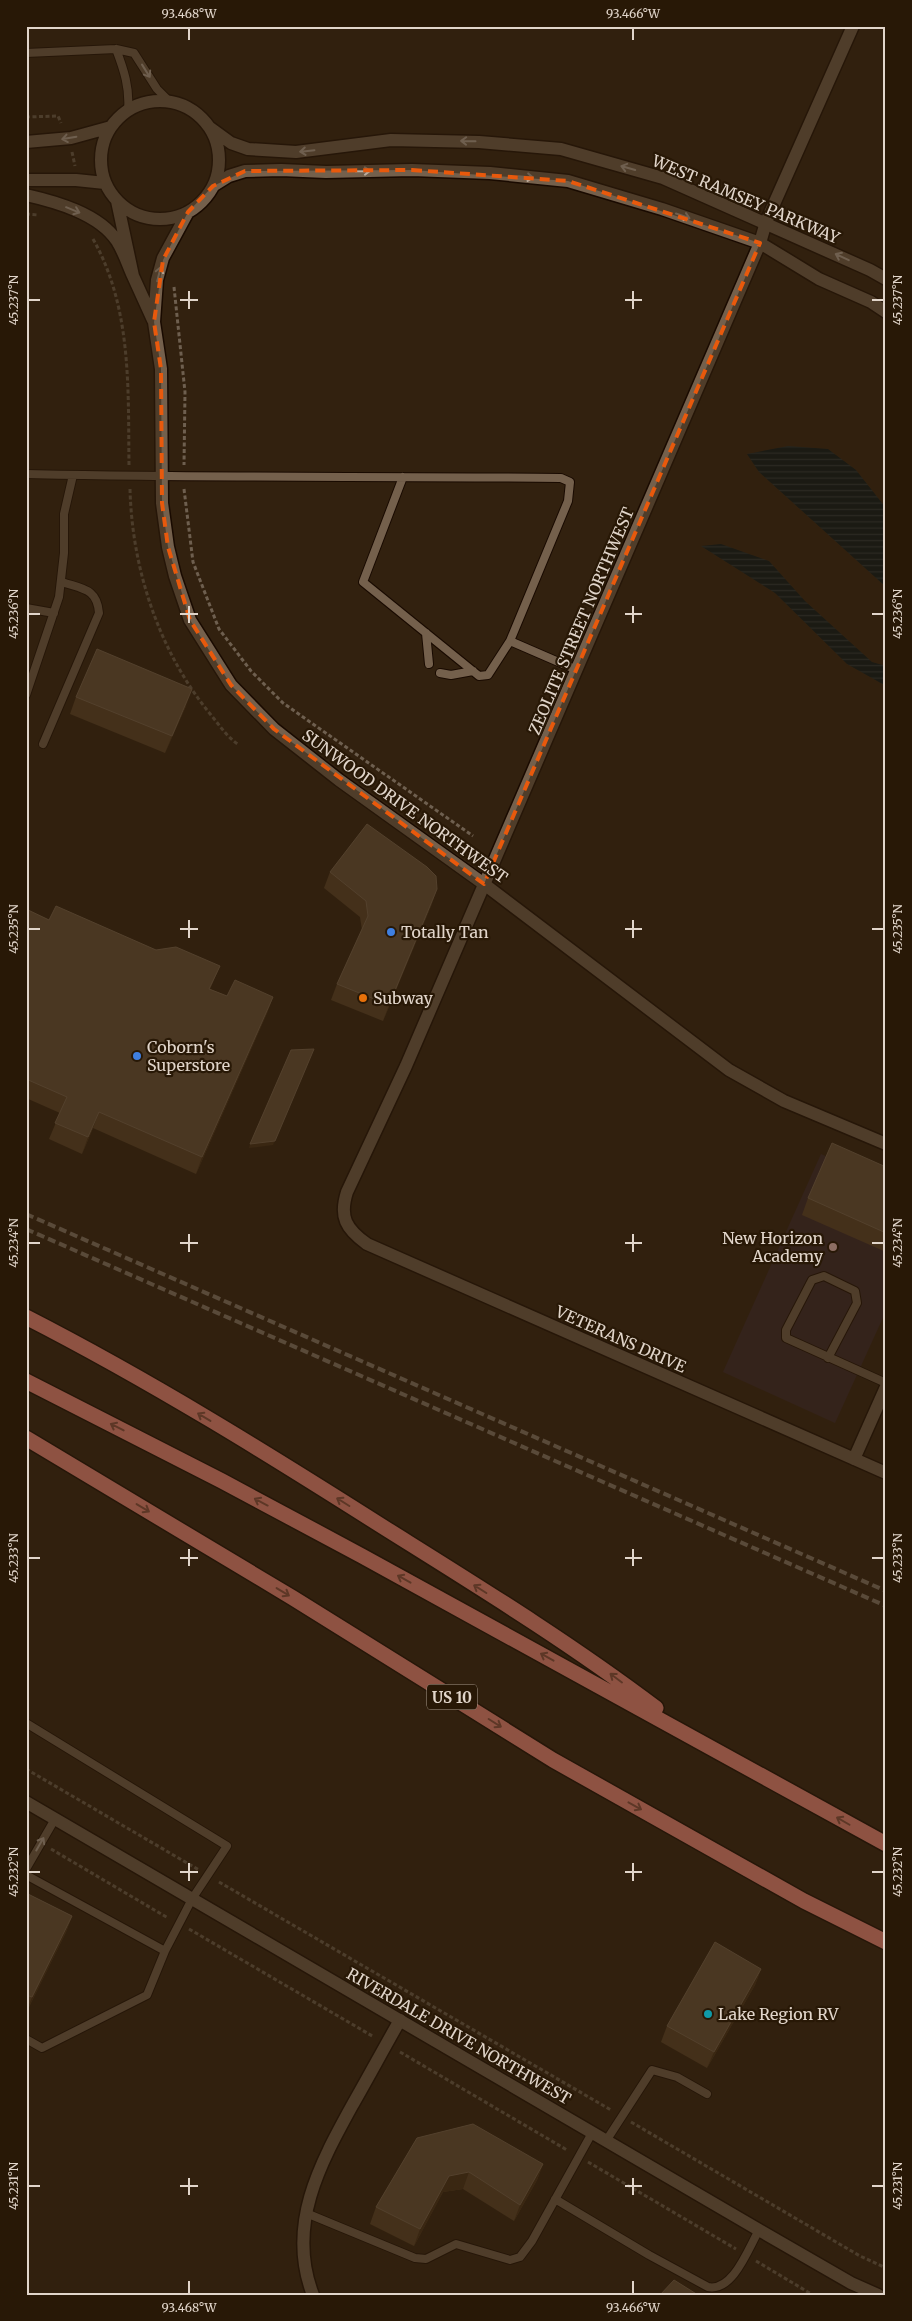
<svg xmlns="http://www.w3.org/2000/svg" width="912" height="2321" viewBox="0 0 912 2321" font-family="Merriweather,serif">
<defs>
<pattern id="water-rules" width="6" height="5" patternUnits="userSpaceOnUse" patternTransform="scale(1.25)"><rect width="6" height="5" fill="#00131a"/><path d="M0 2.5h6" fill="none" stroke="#25343a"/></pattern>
</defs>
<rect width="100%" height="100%" fill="#32210f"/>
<path fill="#39262b" d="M821 1154 886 1183V1311L835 1423 723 1372Z"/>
<path fill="url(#water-rules)" d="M788 446 828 449 856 470 886 508V587L759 472 747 454Z
M721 544 769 561 805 601 872 662 886 666V686L847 664 775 593 701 546Z"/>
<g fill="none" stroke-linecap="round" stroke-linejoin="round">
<defs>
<path id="service" d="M116 49C124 70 130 88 128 111
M26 53 116 49 134 53 157 89 170 102
M26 474C204 478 383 476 561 478L570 482 568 501 510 641 577 670
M403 477 363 582 479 676 488 675 510 641
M26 608 54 613
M426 633 429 664
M440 673 451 675 473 671
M26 695 59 597 64 553V514L73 475
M43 744 99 613C97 588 82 589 62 582
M828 1358 857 1303 855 1291 824 1276 812 1280 786 1330V1338L886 1383
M26 1723 227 1846 192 1899 165 1951 147 1995 42 2048 26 2039
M26 1869 55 1819
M26 1875 165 1951
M606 2141 652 2070 677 2077 707 2094
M555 2199 649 2255 708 2287C733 2292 748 2249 759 2230
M306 2213 415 2258 426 2259 456 2244 510 2260 520 2257 532 2241 592 2133"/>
<path id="minor" d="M853 26 766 222 760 243 406 1066 347 1192C339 1217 346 1229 367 1244L886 1473
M854 1459 886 1387
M313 2295C286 2225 320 2164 353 2104 369 2076 384 2048 400 2020"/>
<path id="tertiary" d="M101 160a59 59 0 1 1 118 0a59 59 0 1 1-118 0Z
M209 127 231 143 248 149 296 152 391 140 479 142 561 149 663 178 870 270 886 279
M26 142 71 138 111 127
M26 180H76L105 183
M213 186 229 176 245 171 281 170 326 172 412 170 490 173 568 181 662 209 760 243 819 279 871 302 886 312
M26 195C57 202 99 214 117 241 124 252 128 265 133 276
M117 201 133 276 153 320
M188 212 163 258 157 280 154 322 161 369 162 503 168 547 175 576 190 620 231 685 274 729 339 780 484 884 729 1070 784 1101 886 1144
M26 1802 759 2230 851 2283 878 2295"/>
<path id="motorway" d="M26 1317C151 1381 270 1455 388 1530 479 1587 570 1643 656 1708
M26 1381 222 1481 362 1556 886 1844
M26 1438 293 1598 553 1760 804 1901 886 1942"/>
</defs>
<use href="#service" stroke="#190a00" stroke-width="10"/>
<use href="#minor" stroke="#190a00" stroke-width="15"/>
<use href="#tertiary" stroke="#190a00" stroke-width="15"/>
<use href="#motorway" stroke="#190a00" stroke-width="18"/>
<path stroke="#6e5f4f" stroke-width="3" stroke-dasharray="4 2.5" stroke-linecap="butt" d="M26 117 58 116 61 123
M72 152 75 166
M26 214 38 215
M93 239C132 308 128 389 129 465
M174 287 185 392 184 465
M130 489C132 569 159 652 211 715 220 726 227 737 239 745
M184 489 193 562 219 629 251 671 283 703 473 836
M26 1769 199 1870
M51 1849 168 1918
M219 1882 611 2110
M189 1929 374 2037
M400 2052 567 2150
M631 2122 860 2256 886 2268
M588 2162 736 2249
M756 2261 813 2295"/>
<use href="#service" stroke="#74604c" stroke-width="8"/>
<use href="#minor" stroke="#74604c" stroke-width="12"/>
<use href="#tertiary" stroke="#74604c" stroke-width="12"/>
<use href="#motorway" stroke="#fe8e82" stroke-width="15"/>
<path stroke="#8b7c6e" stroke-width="4" stroke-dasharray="8 4" stroke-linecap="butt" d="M26 1214 886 1591
M26 1229 886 1606"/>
</g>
<path fill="#5b4329" d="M76 697 186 706 165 753 70 714Z
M330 872 437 889 431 906 383 1021 331 1000 337 984 362 930 360 917 324 888Z
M26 909 49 920 156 950 220 966 210 989 227 996 273 997 267 1013 196 1174 93 1128 82 1154 49 1139 60 1113 26 1098Z
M886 1167V1252L802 1215 808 1198Z
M26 1893 72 1916 66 1932 26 2013Z
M761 1969 755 1985 707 2068 661 2042 667 2026Z
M417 2138 543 2164 537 2180 514 2221 463 2189 443 2192 414 2246 370 2224 376 2207Z"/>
<path fill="#452f17" d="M192 689 186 706 165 753 172 736Z
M437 889 431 906 383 1021 389 1005Z
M220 966 213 982 203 1005 209 989Z
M273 997 267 1013 196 1174 202 1157Z
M314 1049 273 1145 249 1148 250 1144Z
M99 1112 93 1128 82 1154 88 1137Z
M72 1916 66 1932 26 2013 32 1997Z
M761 1969 755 1985 707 2068 714 2052Z
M543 2164 537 2180 514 2221 520 2205Z
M469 2172 463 2189 443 2192 414 2246 420 2229 449 2176Z"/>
<path fill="#69533a" stroke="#7c6751" d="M97 649 192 689 172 736 76 697Z
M367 824 427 867 436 876 437 889 389 1005 337 984 368 916 366 901 330 872Z
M56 906 156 950 176 947 220 966 209 989 227 996 235 980 273 997 202 1157 99 1112 88 1137 55 1123 67 1097 26 1079V909L49 920Z
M314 1049 275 1141 250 1144 291 1050Z
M832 1143 886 1167V1233L808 1198Z
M26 1893 72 1916 32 1997 26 1995Z
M715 1942 761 1969 714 2052 667 2026Z
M473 2124 543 2164 520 2205 469 2172 449 2176 420 2229 376 2207 417 2138Z
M674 2280 698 2295H660Z"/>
<defs><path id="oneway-shaft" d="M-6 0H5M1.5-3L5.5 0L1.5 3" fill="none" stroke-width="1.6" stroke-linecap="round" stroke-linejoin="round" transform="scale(1.25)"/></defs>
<g stroke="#bbac9e">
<use href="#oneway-shaft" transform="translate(146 71) rotate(58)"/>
<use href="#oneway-shaft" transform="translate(69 138) rotate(170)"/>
<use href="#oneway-shaft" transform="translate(468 141) rotate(-179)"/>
<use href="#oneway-shaft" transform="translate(307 151) rotate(174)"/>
<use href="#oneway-shaft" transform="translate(628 168) rotate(-164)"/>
<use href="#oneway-shaft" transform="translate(363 171) rotate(-1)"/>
<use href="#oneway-shaft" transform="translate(526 177) rotate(5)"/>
<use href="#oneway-shaft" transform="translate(73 210) rotate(22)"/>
<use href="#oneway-shaft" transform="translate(683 216) rotate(19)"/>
<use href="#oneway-shaft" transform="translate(842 257) rotate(-155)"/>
<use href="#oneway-shaft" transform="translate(159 274) rotate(-76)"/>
<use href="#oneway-shaft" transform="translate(40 1844) rotate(-60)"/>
</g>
<g stroke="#935344">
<use href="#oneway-shaft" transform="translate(204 1417) rotate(-149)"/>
<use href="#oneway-shaft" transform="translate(117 1427) rotate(-153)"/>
<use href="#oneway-shaft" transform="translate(261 1502) rotate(-152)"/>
<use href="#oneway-shaft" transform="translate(343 1502) rotate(-148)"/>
<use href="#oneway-shaft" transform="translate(143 1508) rotate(31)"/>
<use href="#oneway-shaft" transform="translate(404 1579) rotate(-151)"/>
<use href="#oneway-shaft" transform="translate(480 1589) rotate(-148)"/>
<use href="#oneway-shaft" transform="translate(283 1592) rotate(31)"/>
<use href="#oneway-shaft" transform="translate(547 1657) rotate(-151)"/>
<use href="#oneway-shaft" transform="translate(616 1678) rotate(-143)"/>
<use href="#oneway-shaft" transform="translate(495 1723) rotate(32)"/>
<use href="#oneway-shaft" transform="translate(635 1806) rotate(29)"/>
<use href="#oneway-shaft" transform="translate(843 1821) rotate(-150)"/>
</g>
<path d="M0 0H912V2321H0ZM412 170 568 181 760 243 484 884 274 729 231 685 190 620 168 547 162 503 161 369 154 322 163 260 188 212 213 186 245 171Z" fill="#32210f" fill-opacity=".55" fill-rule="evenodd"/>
<path fill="none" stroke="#e8590c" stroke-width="4" stroke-dasharray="10 6" stroke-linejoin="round" d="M412 170 568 181 760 243 484 884 274 729 231 685 190 620 168 547 162 503 161 369 154 322 163 260 188 212 213 186 245 171Z"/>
<path fill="none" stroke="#e1d5ca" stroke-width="2" d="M189 28V40M633 28V40M189 291V309M633 291V309M28 300H40M180 300H198M625 300H642M872 300H884M189 606V623M633 606V623M28 614H40M180 614H198M625 614H642M872 614H884M189 920V938M633 920V938M28 929H40M180 929H198M625 929H642M872 929H884M189 1234V1252M633 1234V1252M28 1243H40M180 1243H198M625 1243H642M872 1243H884M189 1549V1566M633 1549V1566M28 1558H40M180 1558H198M625 1558H642M872 1558H884M189 1863V1881M633 1863V1881M28 1872H40M180 1872H198M625 1872H642M872 1872H884M189 2178V2195M633 2178V2195M28 2186H40M180 2186H198M625 2186H642M872 2186H884M189 2281V2294M633 2281V2294"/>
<g fill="#3f7fe0" stroke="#281806" stroke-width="2">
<circle cx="391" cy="932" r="5"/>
<circle cx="137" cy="1056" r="5"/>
</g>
<circle fill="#e8710a" stroke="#281806" stroke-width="2" cx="363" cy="998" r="5"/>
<circle fill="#8d6e63" stroke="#281806" stroke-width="2" cx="833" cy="1247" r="5"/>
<circle fill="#0f9aa8" stroke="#281806" stroke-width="2" cx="708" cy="2014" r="5"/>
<g text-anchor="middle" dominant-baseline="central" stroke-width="4.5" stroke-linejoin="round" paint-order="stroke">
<rect fill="#281806" stroke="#aa9c8f" stroke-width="1" x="427" y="1684.5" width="50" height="25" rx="4"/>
<g font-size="15" font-weight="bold" fill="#e1d5ca">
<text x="452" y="1697">US 10</text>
</g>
<g font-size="16" fill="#e1d5ca" stroke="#281806">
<text transform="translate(746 199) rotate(23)">WEST RAMSEY PARKWAY</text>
<text transform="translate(581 621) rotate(-67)">ZEOLITE STREET NORTHWEST</text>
<text transform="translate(405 806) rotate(36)">SUNWOOD DRIVE NORTHWEST</text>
<text transform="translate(621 1339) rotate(24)">VETERANS DRIVE</text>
<text transform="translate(459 2036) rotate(30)">RIVERDALE DRIVE NORTHWEST</text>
</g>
<g font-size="16" fill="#e1d5ca" stroke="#281806" text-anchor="start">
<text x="401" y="932">Totally Tan</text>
<text x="373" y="998">Subway</text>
<text x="147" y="1047">Coborn's<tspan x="147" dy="18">Superstore</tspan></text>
<text x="823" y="1238" text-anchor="end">New Horizon<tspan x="823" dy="18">Academy</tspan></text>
<text x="718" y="2014">Lake Region RV</text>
</g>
</g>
<rect width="912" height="2321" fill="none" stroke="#281806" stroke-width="55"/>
<rect x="28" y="28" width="856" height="2266" fill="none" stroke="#e1d5ca" stroke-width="2"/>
<g font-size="12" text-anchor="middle" fill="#e1d5ca">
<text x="189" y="18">93.468°W</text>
<text x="633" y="18">93.466°W</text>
<text transform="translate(14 300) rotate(-90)" y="4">45.237°N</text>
<text transform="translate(898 300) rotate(-90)" y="4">45.237°N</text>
<text transform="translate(14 614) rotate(-90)" y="4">45.236°N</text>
<text transform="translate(898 614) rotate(-90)" y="4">45.236°N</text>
<text transform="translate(14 929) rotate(-90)" y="4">45.235°N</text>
<text transform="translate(898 929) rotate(-90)" y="4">45.235°N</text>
<text transform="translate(14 1243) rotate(-90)" y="4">45.234°N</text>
<text transform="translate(898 1243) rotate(-90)" y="4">45.234°N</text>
<text transform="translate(14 1558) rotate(-90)" y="4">45.233°N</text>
<text transform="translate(898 1558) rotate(-90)" y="4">45.233°N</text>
<text transform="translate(14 1872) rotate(-90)" y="4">45.232°N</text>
<text transform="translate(898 1872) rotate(-90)" y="4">45.232°N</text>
<text transform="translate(14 2186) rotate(-90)" y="4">45.231°N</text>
<text transform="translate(898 2186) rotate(-90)" y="4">45.231°N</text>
<text x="189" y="2312">93.468°W</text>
<text x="633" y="2312">93.466°W</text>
</g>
</svg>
